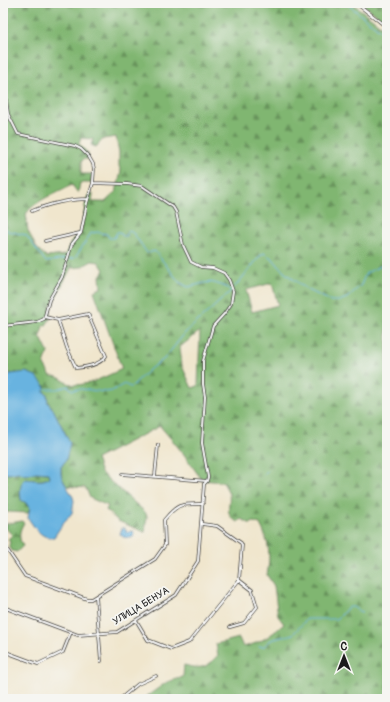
<svg xmlns="http://www.w3.org/2000/svg" width="390" height="702" viewBox="0 0 390 702" font-family="Pangolin,sans-serif">
<defs>
<pattern id="forest-firs" width="22" height="20" patternUnits="userSpaceOnUse"><rect width="22" height="20" fill="#80b671"/><path d="M5 1l3.5 6h-7zM16 11l3.5 6h-7z" fill="#68935c"/></pattern>
</defs>
<rect width="100%" height="100%" fill="#f6f6f2"/>
<filter id="ink" filterUnits="userSpaceOnUse"><feTurbulence type="fractalNoise" baseFrequency=".025" numOctaves="2"/><feDisplacementMap in="SourceGraphic" scale="8" xChannelSelector="R" yChannelSelector="G"/><feConvolveMatrix kernelMatrix="1 2 1 2 8 2 1 2 1" color-interpolation-filters="sRGB"/></filter>
<filter id="wash" filterUnits="userSpaceOnUse"><feTurbulence type="fractalNoise" baseFrequency=".012" numOctaves="4" result="noise"/><feDisplacementMap in="SourceGraphic" scale="16" xChannelSelector="R" yChannelSelector="G"/><feGaussianBlur stdDeviation="0.9" result="paint"/><feColorMatrix in="noise" values="0 0 0 0 0 0 0 0 0 0 0 0 0 0 0 0 0 1.4 0 .05"/><feComposite in="paint" operator="in"/></filter>
<g filter="url(#wash)">
<rect width="100%" height="100%" fill="#f0e6cd"/>
<path fill="url(#forest-firs)" stroke="#4e6946" fill-rule="evenodd" d="M3 3H352L387 30V699H143L167 682 183 677 184 665C201 669 205 669 218 656L216 644 239 638 243 647C261 643 270 636 284 624L278 616 274 586 267 575C271 555 269 542 260 524L253 522 251 524 241 519 238 522C223 515 231 507 229 494 228 490 225 486 223 482L202 480 183 453 160 426 96 459 101 473 145 512 147 516 145 532 118 521 106 510 108 506 90 498 86 488 66 486 62 478 61 467 66 460 67 452V436L53 410 48 403 47 394 44 392 45 386 14 374H10L8 369 3 366 4 356 7 355 6 348 3 350ZM116 137 119 152V166L121 172 116 192 105 202H92L93 194H89L86 200 81 232 72 240 65 255 46 257 36 247 28 231 26 214C34 201 58 192 72 185L78 193 80 183H91L92 174H81V162L84 159H88V153L79 144 81 138 93 139 91 145 96 147 103 139ZM92 261 99 262 104 270 100 276 101 288 94 291 122 369C108 375 85 388 71 384 63 382 61 376 51 376L44 365 48 352 40 336 43 326 46 325 50 319V308L71 268 81 267ZM272 283 278 305 252 312 246 290ZM200 331 198 386 192 388 182 366 180 347Z
M361 3H387V23Z
M18 472 26 475 36 472 48 473 49 477C44 481 36 481 30 479L19 491 21 500 26 503 30 509 28 513 8 512 3 514V473L9 474Z
M22 521 24 523C19 530 18 538 23 546L17 552 12 551 9 545 10 542 8 539 12 535 6 528 3 530V524Z"/>
<path fill="#67b3e0" stroke="#42687e" d="M26 372 36 376 45 386 44 392 47 394 48 403 53 409 70 443 66 460 61 467V474L62 478 73 497 74 501 72 513 64 522 54 537C42 540 34 527 28 518L29 511 30 509 26 503 21 500C20 492 19 485 25 479 33 479 43 483 49 477L48 473 36 472 26 475 18 472 9 474 3 473V380L10 374Z
M122 528H125L127 532 133 531 134 536 131 538 123 537 120 534Z"/>
<g fill="none" stroke-linecap="round" stroke-linejoin="round">
<path stroke="#67b3e0" stroke-width="1" d="M346 3 387 36
M3 226 8 231 26 235 46 262 65 259
M69 259 75 258 91 233 98 232 100 233 107 234 109 238H114L117 232H119L123 236H127V232L130 231 134 234 147 253 155 251 179 282 188 287C199 285 209 279 220 285 225 287 228 287 231 291
M234 288 260 256 264 253 273 259 284 272 308 290 331 301H339L347 298 361 285 366 273 387 263
M44 389H57L68 386 72 390 81 389 106 392 112 391 124 384 130 387 135 385 136 382 151 368 164 359 185 333 231 291
M264 475 267 471
M259 646 263 647 271 640 293 634 307 619H337L343 613 347 608 350 607H353L359 611 362 612"/>
</g>
</g>
<g filter="url(#ink)">
<g fill="none" stroke-linecap="round" stroke-linejoin="round">
<defs>
<path id="minor" d="M3 56 6 100 8 114 18 134 75 146 81 149 89 157 93 164 94 169 93 183 87 203 81 233 72 244 62 277 49 300 44 319 37 322 3 326
M32 211C48 204 71 199 88 199
M45 241 80 233
M45 317 58 320 67 348 76 368C87 367 100 365 106 356L88 314 58 320
M122 474 207 481
M155 476 158 445
M3 546 6 548 25 576 87 599H91L155 559 165 545 164 520C178 503 181 504 203 504
M96 596 101 661
M3 607 78 635 117 632 136 620 176 595 198 561 204 484 207 481 208 477 202 443 205 397 203 384V361L213 326 224 314 231 304 233 291 229 280 224 273 213 268 201 267 191 262 183 245 176 212 173 207 142 186 127 184 93 183
M3 613 5 607
M136 620 148 640 171 649 189 642 239 580 242 545 241 543 217 526 202 524
M230 627 244 623 257 607 252 590 239 580
M3 651 38 664 63 652 71 632
M120 699 138 684 156 676"/>
<path id="tertiary" d="M356 3 387 27"/>
</defs>
<use href="#minor" stroke="#3c3a37" stroke-width="3.5"/>
<use href="#tertiary" stroke="#3c3a37" stroke-width="4"/>
<use href="#minor" stroke="#fff" stroke-width="2"/>
<use href="#tertiary" stroke="#fff" stroke-width="2.5"/>
</g>
</g>
<g text-anchor="middle" dominant-baseline="central" stroke-width="3.5" stroke-linejoin="round" paint-order="stroke">
<g font-size="10" fill="#1c1c1c" stroke="#f6f6f2">
<text transform="translate(141 606) rotate(-31)">УЛИЦА БЕНУА</text>
</g>
</g>
<rect width="390" height="702" fill="none" stroke="#f6f6f2" stroke-width="16"/>
<g transform="translate(344 656)" stroke="#f6f6f2" stroke-width="3" paint-order="stroke">
<path d="M0-3L7 15L0 10L-7 15Z" fill="#1c1c1c"/>
<text y="-6" font-size="11" font-weight="bold" text-anchor="middle" fill="#1c1c1c">С</text>
</g>
</svg>
